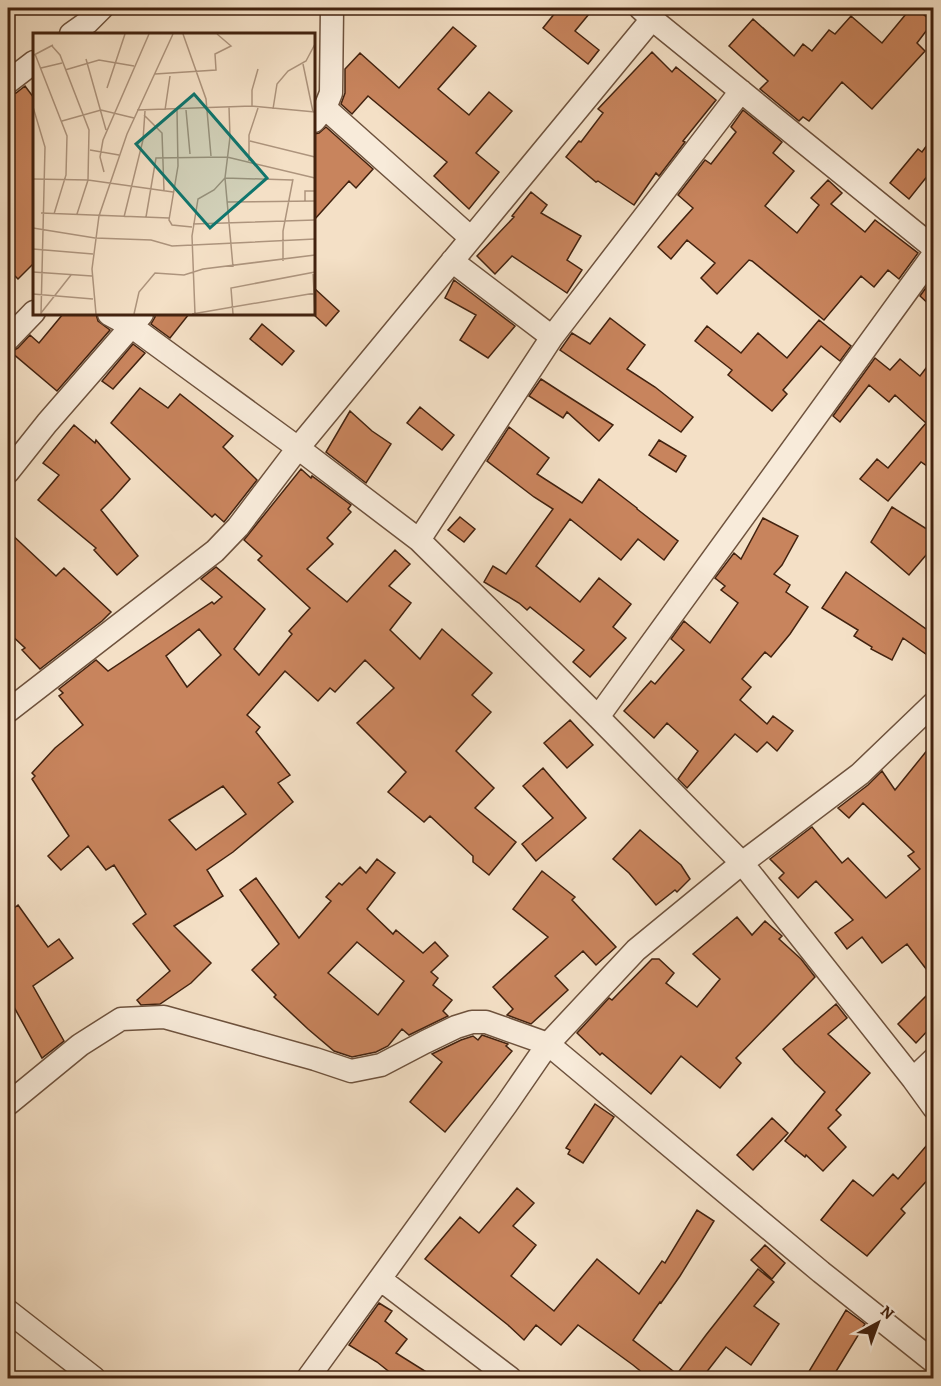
<svg xmlns="http://www.w3.org/2000/svg" width="941" height="1386" viewBox="0 0 941 1386" font-family="Alegreya,serif">
<rect width="100%" height="100%" fill="#f4e0c6"/>
<filter id="stains"><feTurbulence type="fractalNoise" baseFrequency=".00333" numOctaves="4"/><feColorMatrix values="0 0 0 0 .2 0 0 0 0 .09 0 0 0 0 .02 0 0 0 .5 -.17"/></filter>
<radialGradient id="worn" r=".72"><stop offset=".6" stop-color="#630" stop-opacity="0"/><stop offset="1" stop-color="#630" stop-opacity=".3"/></radialGradient>
<path fill="#c8845d" stroke="#42220f" stroke-width="1.5" fill-rule="evenodd" d="M559 8H594L575 31 599 50 588 64 543 28Z
M911 8H915L933 22 917 43 925 51 872 109 842 82 809 121 803 117 799 121 760 89 768 81 729 46 753 19 794 56 803 44 812 51 829 30 835 34 851 16 882 43Z
M453 27 476 46 438 89 469 115 489 92 512 111 476 153 499 172 469 209 434 176 447 162 368 96 352 114 341 104 345 93V69L360 53 399 88Z
M652 52 672 72 676 67 716 100 683 141 685 142 659 176 656 173 634 205 598 181 596 182 566 157 579 141 581 142 603 113 598 109Z
M25 86 34 98V263L18 279 8 269V95L16 93Z
M743 110 782 142 773 153 794 171 765 206 797 233 819 205 811 198 828 180 842 193 831 204 865 232 875 220 918 253 899 279 888 270 874 287 861 276 824 320 752 261 749 260 717 294 701 278 715 263 687 240 671 259 658 247 693 208 678 195 705 160 711 164 736 132 731 127Z
M326 127 373 169 356 188 349 181 314 220V134L319 133Z
M933 137V169L909 199 890 183 918 149 922 152Z
M531 192 547 205 541 213 581 236 567 260 582 270 567 293 512 256 495 274 477 256 514 217 512 216Z
M933 278V308L920 296Z
M454 280 515 326 488 358 460 340 476 315 445 298Z
M314 288 339 311 326 326 314 315Z
M63 314H96L98 321 110 330 57 391 11 352 18 348 30 335 39 343Z
M155 314H189L170 338 151 324 155 317Z
M610 318 645 345 627 369 655 387 693 417 681 432 560 350 572 333 590 344Z
M819 320 851 346 840 361 821 346 783 390 787 394 772 411 728 375 732 370 695 341 707 326 741 353 758 333 787 358Z
M262 324 294 351 282 365 250 339Z
M133 344 145 353 113 389 102 381Z
M875 358 890 370 900 359 920 376 933 359V470L921 462 888 501 860 479 877 459 888 468 926 423 895 395 889 402 869 385 840 422 833 416Z
M541 379 561 392 613 425 599 441 567 412 563 418 529 396Z
M140 388 168 408 180 394 233 436 223 447 257 480 224 522 215 514 212 517 111 423Z
M420 407 454 435 442 450 407 423Z
M350 411 372 431 391 444 366 483 326 452Z
M74 425 95 443 96 440 130 479 113 498 101 510 138 556 117 575 94 550 96 548 38 500 59 475 43 463Z
M509 427 549 458 537 474 582 503 599 479 637 508V509L678 541 664 560 638 539 621 560 570 519 536 566 580 602 599 578 631 604 613 627 626 638 590 677 573 662 584 650 530 607 527 610 519 603 484 582 493 566 506 574 553 509 534 497 487 461Z
M659 440 686 456 676 472 649 455Z
M301 469 311 478 312 476 351 505 348 509 351 512 327 538 333 544 307 569 347 602 395 550 410 564 389 586 411 603 390 630 420 659 442 629 492 673 472 695 491 712 456 751 494 788 475 808 516 842 489 875 473 862V856L430 816 424 822 388 792 406 772 357 723 394 688 365 660 335 692 330 688 318 701 285 671 247 715 260 727 256 732 290 775 278 783 293 802 233 852 207 870 223 896 174 926 211 963 191 983 160 1004 141 1005 137 1000 170 971 133 924 146 914 114 865 106 870 88 846 61 870 48 856 69 836 32 779 35 776 32 773 55 748 83 725 59 696 63 693 59 689 96 660 108 671 212 602 214 604 222 597 201 579 216 567 265 609 234 649 259 675 292 634 289 631 310 608 258 560 262 556 244 540ZM199 629 221 655 187 687 166 656ZM223 786 246 814 196 850 169 820Z
M892 507 933 533V547L909 575 871 542Z
M460 517 475 529 464 542 448 530Z
M763 518 798 536 782 565 774 574 790 585 786 592 808 607 790 634 771 657 765 652 742 679 751 687 740 700 767 724 773 716 793 731 777 751 767 742 757 752 735 734 687 788 678 779 698 751 667 723 654 738 624 711 651 681 655 684 684 650 671 639 684 621 710 643 738 603 721 590 725 586 715 578 734 553 741 559Z
M8 531 56 576 64 568 111 612 102 621 40 669 22 650 25 648 8 632Z
M846 572 933 634V659L903 638 892 660 871 649 872 647 854 636 858 630 822 608Z
M570 720 593 745 567 768 544 743Z
M933 743V978L907 944 882 963 862 937 847 949 835 933 853 920 816 881 798 898 779 878 784 873 770 859 812 827 842 863 848 858 886 898 920 869 908 856 914 852 863 803 849 818 838 808 868 785 882 771 895 790Z
M543 768 586 818 536 861 522 844 553 818 523 786Z
M640 830 681 865 690 879 677 892 675 890 656 905 629 873 613 859Z
M377 859 395 873 367 909 393 934 396 930 423 953 435 942 448 956 431 972 438 978 433 985 452 1000 443 1011 448 1016 409 1035 402 1029 388 1046 376 1052 352 1057 334 1051 308 1029 274 997 276 995 252 970 279 944 240 890 256 878 299 938 331 901 326 897 339 883 342 885 360 867 366 873ZM357 942 404 981 378 1015 328 973Z
M542 871 575 897 572 900 616 947 596 965 583 951 555 976 568 990 531 1024 507 1015 513 1009 493 987 548 937 513 909Z
M18 905 48 947 59 939 73 958 33 986 64 1041 42 1058 8 996V913Z
M737 917 752 935 765 921 782 936 779 939 801 959 815 977 736 1058 741 1063 720 1088 681 1056 651 1094 602 1053 600 1055 577 1033 609 998 612 1000 652 959H659L674 973 666 983 697 1007 720 979 693 954Z
M933 989V1025L916 1043 898 1024Z
M836 1004 847 1018 828 1034 870 1073 836 1110 841 1115 828 1128 846 1147 823 1171 806 1155 805 1157 785 1141 825 1092 795 1063 783 1049Z
M482 1035 508 1044 506 1046 512 1051 445 1132 410 1102 442 1062 432 1054 461 1040 473 1036 478 1040Z
M595 1104 614 1117 583 1163 568 1154 570 1150 566 1148Z
M772 1118 788 1133 753 1170 737 1155Z
M933 1138V1174L901 1209 905 1213 867 1256 821 1220 853 1180 873 1196 893 1174 898 1179Z
M517 1188 534 1203 513 1226 536 1245 511 1276 554 1311 597 1259 639 1294 662 1261 665 1263 697 1210 714 1221 680 1276 661 1303 660 1302 633 1340 677 1374 706 1335 758 1269 774 1282 754 1306 779 1324 751 1365 726 1347 702 1378H649L633 1365 578 1325 561 1345 536 1325 524 1340 508 1325 425 1259 460 1217 479 1233Z
M765 1245 785 1263 772 1279 751 1260Z
M379 1303 392 1311 385 1321 407 1339 396 1353 436 1378H397L377 1362 349 1345Z
M846 1310 865 1324 832 1378H805Z"/>
<g fill="none" stroke-linecap="round" stroke-linejoin="round">
<defs>
<path id="street" d="M640 8 652 19 934 248
M71 34 88 22 102 8
M8 82 34 62
M325 108 471 238
M314 121 325 108 331 93 332 8
M452 261 552 337
M109 314 131 326 298 448 419 540 598 717 742 863 913 1079 934 1108
M8 339 34 312
M8 472 47 423 142 314
M419 540 552 337 741 91
M8 711 215 551 238 527 298 448 652 19
M598 717 934 254
M913 1079 934 1059
M8 1104 80 1045 121 1019 164 1017 315 1059 351 1071 381 1065 425 1042 456 1027 472 1022H486L548 1044 821 1272 934 1362
M380 1279 510 1378
M8 1311 94 1378
M308 1378 506 1105 548 1044 636 950 742 863 860 774 934 703"/>
</defs>
<use href="#street" stroke="#6e523d" stroke-width="25"/>
<use href="#street" stroke="#f8ebda" stroke-width="22"/>
</g>
<g transform="translate(33 33)">
<rect width="282" height="282" fill="#f4e0c6"/>
<path fill="none" stroke="#ad947d" stroke-width="1.5" d="M150 1 173 66 178 123M19 13 27 22 56 97 55 147 44 181M2 21 34 103 33 142 21 181M1 22 20 12M53 26 73 97M270 31 280 79M8 35 29 30M32 37 66 27 101 33M122 41 183 37 182 21 198 13 184 1M74 55 92 1M219 73V57L225 36M0 74 12 114 8 281M196 74 197 104 192 145 200 234M240 76 244 51 255 38 273 28 282 11M104 77 219 73 282 79M132 77 137 43M144 77 145 133 136 187 139 192 159 194M153 77 157 121M111 82 129 100 131 158M29 88 68 77 101 85M217 108 282 124M57 117 86 122M216 128V102L225 75M71 139 67 124 70 107 116 1M0 146 55 147 140 159M272 168V158H282M194 169 282 168M8 180 136 185M91 184 110 107 112 78M113 184 123 125 194 124 282 145M160 191 282 187M0 195 62 205 118 207 139 213 282 206M0 216 60 221M250 228V198L260 146M0 239 59 243M280 239 282 281M0 261 60 266M8 280 38 242M63 281 59 236 66 183 94 101 140 1M101 281 106 259 122 240 151 242 170 236 282 222M159 281 282 260M162 281 159 203 165 166 181 157 192 145 259 147M200 281 198 255 282 239"/>
<path fill="#0f766e" fill-opacity="0.15" stroke="#0f766e" stroke-width="3" d="M161 61 234 145 177 195 103 111Z"/>
<rect width="282" height="282" fill="none" stroke="#42220f" stroke-width="3"/>
</g>
<rect width="941" height="1386" fill="none" stroke="#f4e0c6" stroke-width="30"/>
<rect x="9" y="9" width="923" height="1368" fill="none" stroke="#42220f" stroke-width="3"/>
<rect x="15" y="15" width="911" height="1356" fill="none" stroke="#42220f" stroke-width="1.5"/>
<g transform="translate(878 1323) rotate(41)" stroke="#f8ebda" stroke-width="4.5" paint-order="stroke">
<path d="M0-4.5L10 22L0 15L-10 22Z" fill="#42220f"/>
<text y="-9" font-size="16" font-weight="bold" text-anchor="middle" fill="#42220f">N</text>
</g>
<rect width="100%" height="100%" filter="url(#stains)"/>
<rect width="100%" height="100%" fill="url(#worn)"/>
</svg>
